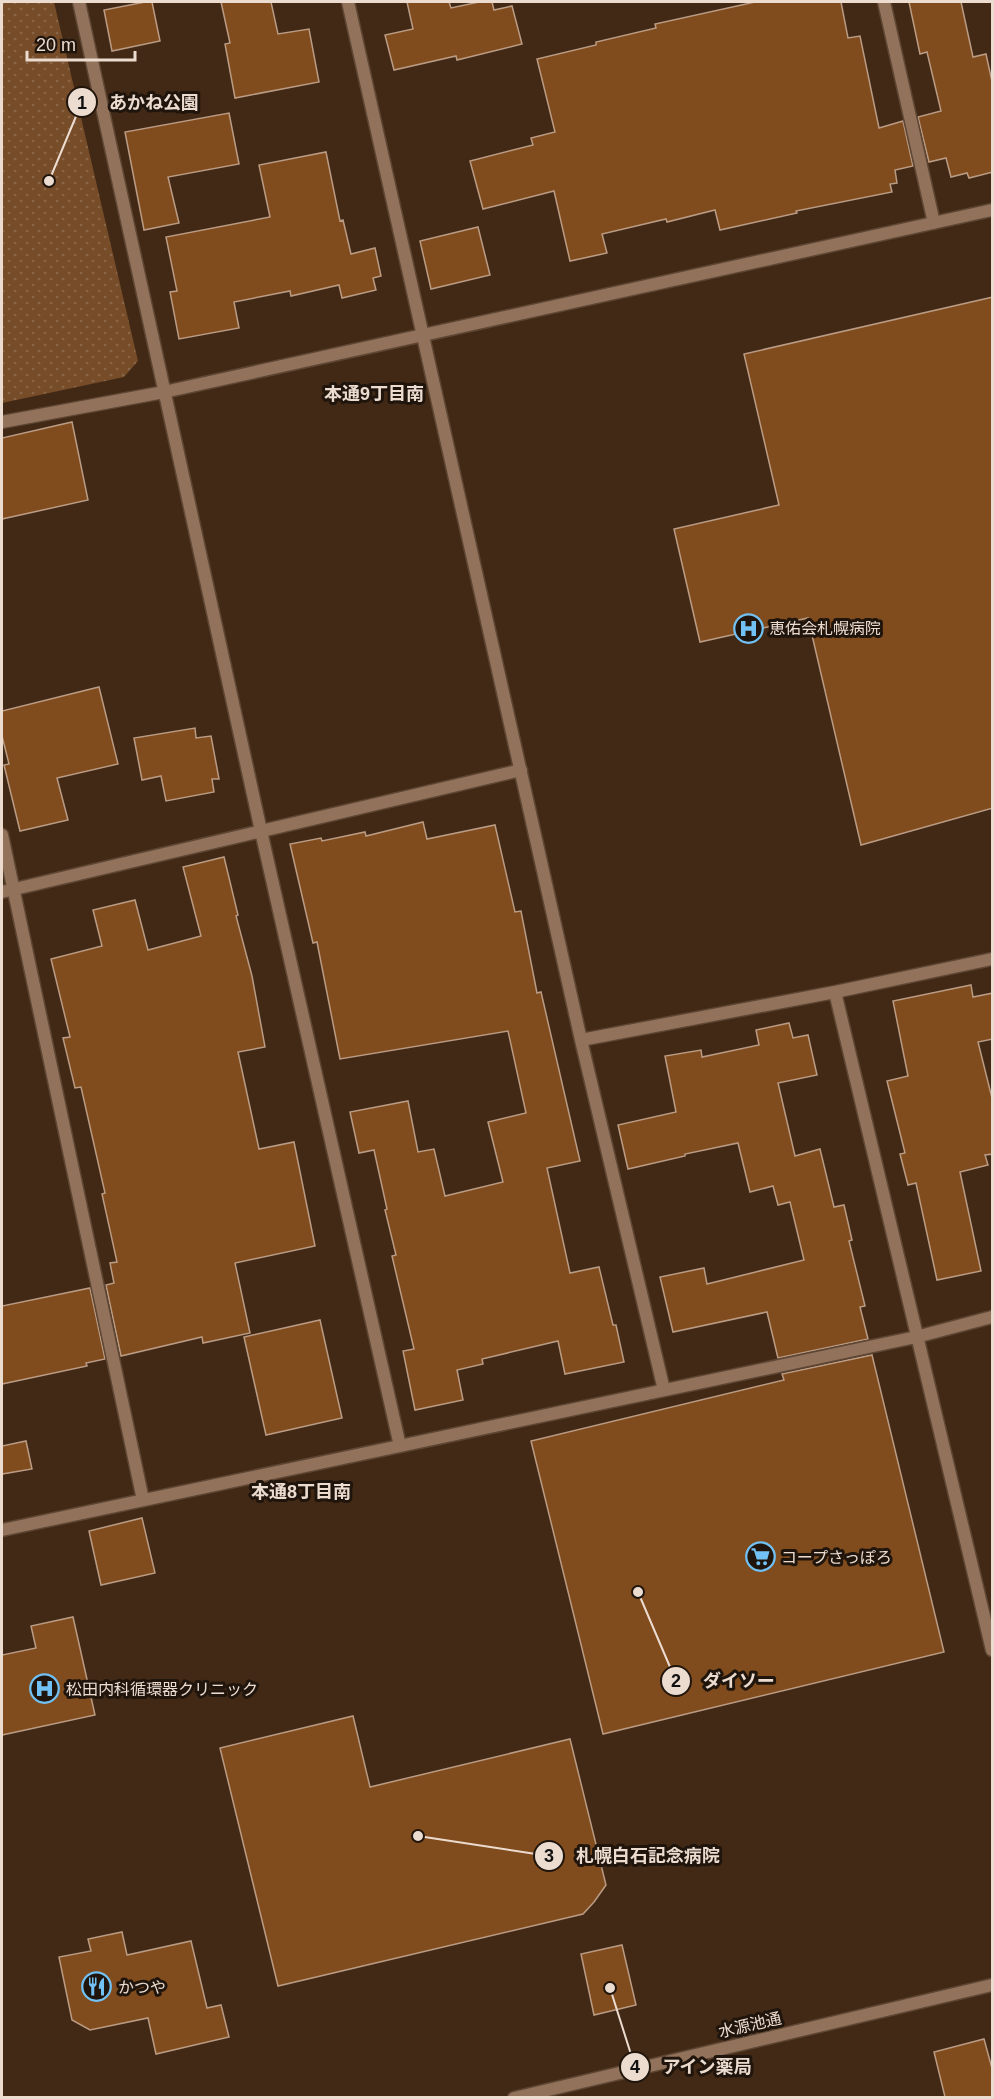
<svg xmlns="http://www.w3.org/2000/svg" width="994" height="2099" viewBox="0 0 994 2099" font-family="Arial,'Noto Sans JP',sans-serif">
<defs>
<pattern id="park-dots" width="8" height="8" patternUnits="userSpaceOnUse" patternTransform="scale(1.5)"><rect width="8" height="8" fill="#764c29"/><path d="M2 2h.1M6 6h.1" fill="none" stroke="#8a6547" stroke-width="1.8" stroke-linecap="round"/></pattern>
</defs>
<rect width="100%" height="100%" fill="#422915"/>
<path fill="url(#park-dots)" d="M2 2H54L138 361 124 377 2 403Z"/>
<path fill="#814c1d" stroke="#ba9b84" stroke-width="1.5" d="M145 2H152L160 41 112 51 104 10Z
M221 2H271L278 34 309 29 319 82 235 98 225 44 230 43Z
M407 2H449L451 8 479 2H492L494 10 512 6 522 44 457 60 456 56 394 70 385 35 413 29Z
M755 2H841L848 38 860 36 879 128 903 121 913 166 895 170 897 183 890 184 892 192 796 211 797 213 720 230 715 210 667 222 666 219 602 234 607 253 570 261 554 191 483 209 470 161 533 145 531 138 555 132 537 59 596 45V42L656 28 655 24Z
M909 2H961L973 57 986 54 993 86V172L969 178 967 173 951 177 946 158 929 162 918 117 941 111 927 52 920 54Z
M229 113 239 164 168 177 179 223 144 230 125 132Z
M326 152 340 221 343 220 351 254 375 248 381 276 373 278 376 290 342 298 339 285 291 296 290 291 234 302 239 328 179 339 170 292 177 291 166 237 270 217 259 165Z
M478 227 490 275 431 289 420 241Z
M993 297V808L861 845 808 618 700 642 674 529 779 505 744 354Z
M72 422 88 500 2 519V438Z
M99 687 118 764 57 778 68 820 20 831 4 765 9 764 2 736V711Z
M195 728 196 738 211 736 219 779H212L214 792 166 801 161 776 142 780 134 738Z
M423 822 427 839 495 825 515 912 521 911 537 993 541 992 580 1161 547 1168 570 1273 599 1267 613 1325H616L624 1362 565 1374 558 1341 482 1359 483 1364 457 1370 463 1400 415 1410 403 1351 414 1349 392 1256 396 1255 385 1210 387 1209 374 1150 359 1153 350 1112 408 1101 418 1152 434 1149 445 1196 503 1182 488 1122 526 1113 508 1031 340 1059 317 942 313 943 290 844 321 838 322 841 365 832 366 836Z
M224 857 238 915 236 916 252 976 265 1047 238 1052 259 1149 294 1142 315 1246 235 1263 250 1333 203 1343 202 1337 121 1356 106 1285 114 1283 110 1263 117 1262 102 1194 105 1193 81 1087 75 1088 63 1038 70 1037 51 959 102 946 93 910 135 900 148 950 201 936 183 867Z
M971 985 973 997 993 993V1039L978 1042 993 1102V1154L985 1155 988 1165 960 1172 981 1271 937 1280 916 1183 908 1185 900 1154 905 1153 887 1081 908 1076 893 1001Z
M789 1023 793 1038 808 1035 817 1075 778 1083 795 1156 820 1149 834 1207 844 1205 852 1240 849 1241 865 1306 860 1307 868 1339 778 1358 767 1312 673 1332 660 1277 704 1268 707 1284 804 1260 790 1202 778 1205 773 1186 750 1192 738 1143 685 1154V1156L628 1169 618 1125 676 1112 665 1056 701 1050 702 1057 759 1045 756 1030Z
M90 1288 105 1359 86 1363 87 1366 2 1384V1306Z
M320 1320 342 1418 266 1435 244 1337Z
M872 1355 944 1652 603 1734 531 1441 784 1380 782 1374Z
M26 1441 32 1469 2 1474V1446Z
M142 1518 155 1573 101 1585 89 1531Z
M73 1617 95 1715 2 1735V1655L36 1648 31 1626Z
M353 1716 370 1787 570 1739 606 1885 594 1902 583 1914 278 1986 220 1748Z
M122 1932 127 1955 191 1941 207 2008 221 2005 229 2037 156 2054 148 2018 90 2030 72 2020 59 1957 91 1951 88 1939Z
M622 1945 636 2005 594 2015 581 1954Z
M984 2039 993 2072V2097H945L934 2052Z"/>
<g fill="none" stroke-linecap="round" stroke-linejoin="round">
<defs>
<path id="minor" d="M79 2 261 831 400 1446
M348 2 581 1040 664 1390
M884 2 934 223
M2 422 164 392 992 210
M2 835 143 1500
M2 892 521 770
M835 992 992 1650
M581 1040 835 992 992 959
M2 1530 916 1337 992 1317"/>
<path id="tertiary" d="M514 2098 992 1985"/>
</defs>
<use href="#minor" stroke="#5d4633" stroke-width="15"/>
<use href="#tertiary" stroke="#5d4633" stroke-width="15"/>
<use href="#minor" stroke="#92725b" stroke-width="12"/>
<use href="#tertiary" stroke="#92725b" stroke-width="12"/>
</g>
<defs>
<symbol id="hospital-ring" viewBox="-11 -11 22 22"><circle r="9.5" fill="#20150c" stroke="#71c1f4" stroke-width="1.5"/><path d="M-5-5h3v3.5h4V-5h3V5h-3V1.5h-4V5h-3Z" fill="#71c1f4"/></symbol>
<symbol id="supermarket-ring" viewBox="-11 -11 22 22"><circle r="9.5" fill="#20150c" stroke="#71c1f4" stroke-width="1.5"/><path d="M-6-5.5h2.5l.6 2H6L4.5 2H-2.5L-4.4-4H-6ZM-1.5 3.2a1.3 1.3 0 1 0 .1 0ZM3 3.2a1.3 1.3 0 1 0 .1 0Z" fill="#71c1f4"/></symbol>
<symbol id="restaurant-ring" viewBox="-11 -11 22 22"><circle r="9.5" fill="#20150c" stroke="#71c1f4" stroke-width="1.5"/><path d="M-5-6h1v4h1v-4h1v4h1v-4h1v5L-1.5 .5V6h-2V.5L-5-1ZM5-6V6H3V1.5H1.5Q1.5-4 5-6Z" fill="#71c1f4"/></symbol>
</defs>
<g fill-rule="evenodd">
<use href="#hospital-ring" x="732" y="612" width="33" height="33"/>
<use href="#supermarket-ring" x="744" y="1540" width="33" height="33"/>
<use href="#hospital-ring" x="28" y="1672" width="33" height="33"/>
<use href="#restaurant-ring" x="80" y="1970" width="33" height="33"/>
</g>
<g text-anchor="middle" dominant-baseline="central" stroke-width="6" stroke-linejoin="round" paint-order="stroke">
<g font-size="16" fill="#ecdcd0" stroke="#20150c" text-anchor="start">
<text x="769" y="628">恵佑会札幌病院</text>
<text x="781" y="1557">コープさっぽろ</text>
<text x="66" y="1689">松田内科循環器クリニック</text>
<text x="118" y="1987">かつや</text>
</g>
<g font-size="16" fill="#ecdcd0" stroke="#20150c">
<text transform="translate(750 2025) rotate(-13)">水源池通</text>
</g>
<g font-size="18" font-weight="bold" fill="#ecdcd0" stroke="#20150c">
<text x="374" y="394">本通9丁目南</text>
<text x="301" y="1492">本通8丁目南</text>
</g>
</g>
<path fill="none" stroke="#ecdcd0" stroke-width="2" d="M49 181L82 102M638 1592L676 1681M418 1836L549 1856M610 1988L635 2067"/>
<g fill="#ecdcd0" stroke="#20150c" stroke-width="2">
<circle cx="49" cy="181" r="6"/>
<circle cx="638" cy="1592" r="6"/>
<circle cx="418" cy="1836" r="6"/>
<circle cx="610" cy="1988" r="6"/>
<circle cx="82" cy="102" r="15"/>
<circle cx="676" cy="1681" r="15"/>
<circle cx="549" cy="1856" r="15"/>
<circle cx="635" cy="2067" r="15"/>
</g>
<g font-size="18" text-anchor="middle" font-weight="bold" fill="#111">
<text x="82" y="109">1</text>
<text x="676" y="1687">2</text>
<text x="549" y="1862">3</text>
<text x="635" y="2073">4</text>
</g>
<g font-size="18" text-anchor="middle" font-weight="bold" fill="#ecdcd0" stroke="#20150c" stroke-width="6" stroke-linejoin="round" paint-order="stroke">
<text x="154" y="109">あかね公園</text>
<text x="739" y="1687">ダイソー</text>
<text x="648" y="1862">札幌白石記念病院</text>
<text x="707" y="2073">アイン薬局</text>
</g>
<rect width="994" height="2099" fill="none" stroke="#ecdcd0" stroke-width="6"/>
<path d="M27 51v9h108v-9" fill="none" stroke="#ecdcd0" stroke-width="3"/>
<text x="36" y="51" font-size="18" fill="#ecdcd0" stroke="#20150c" stroke-width="4.5" paint-order="stroke">20 m</text>
</svg>
